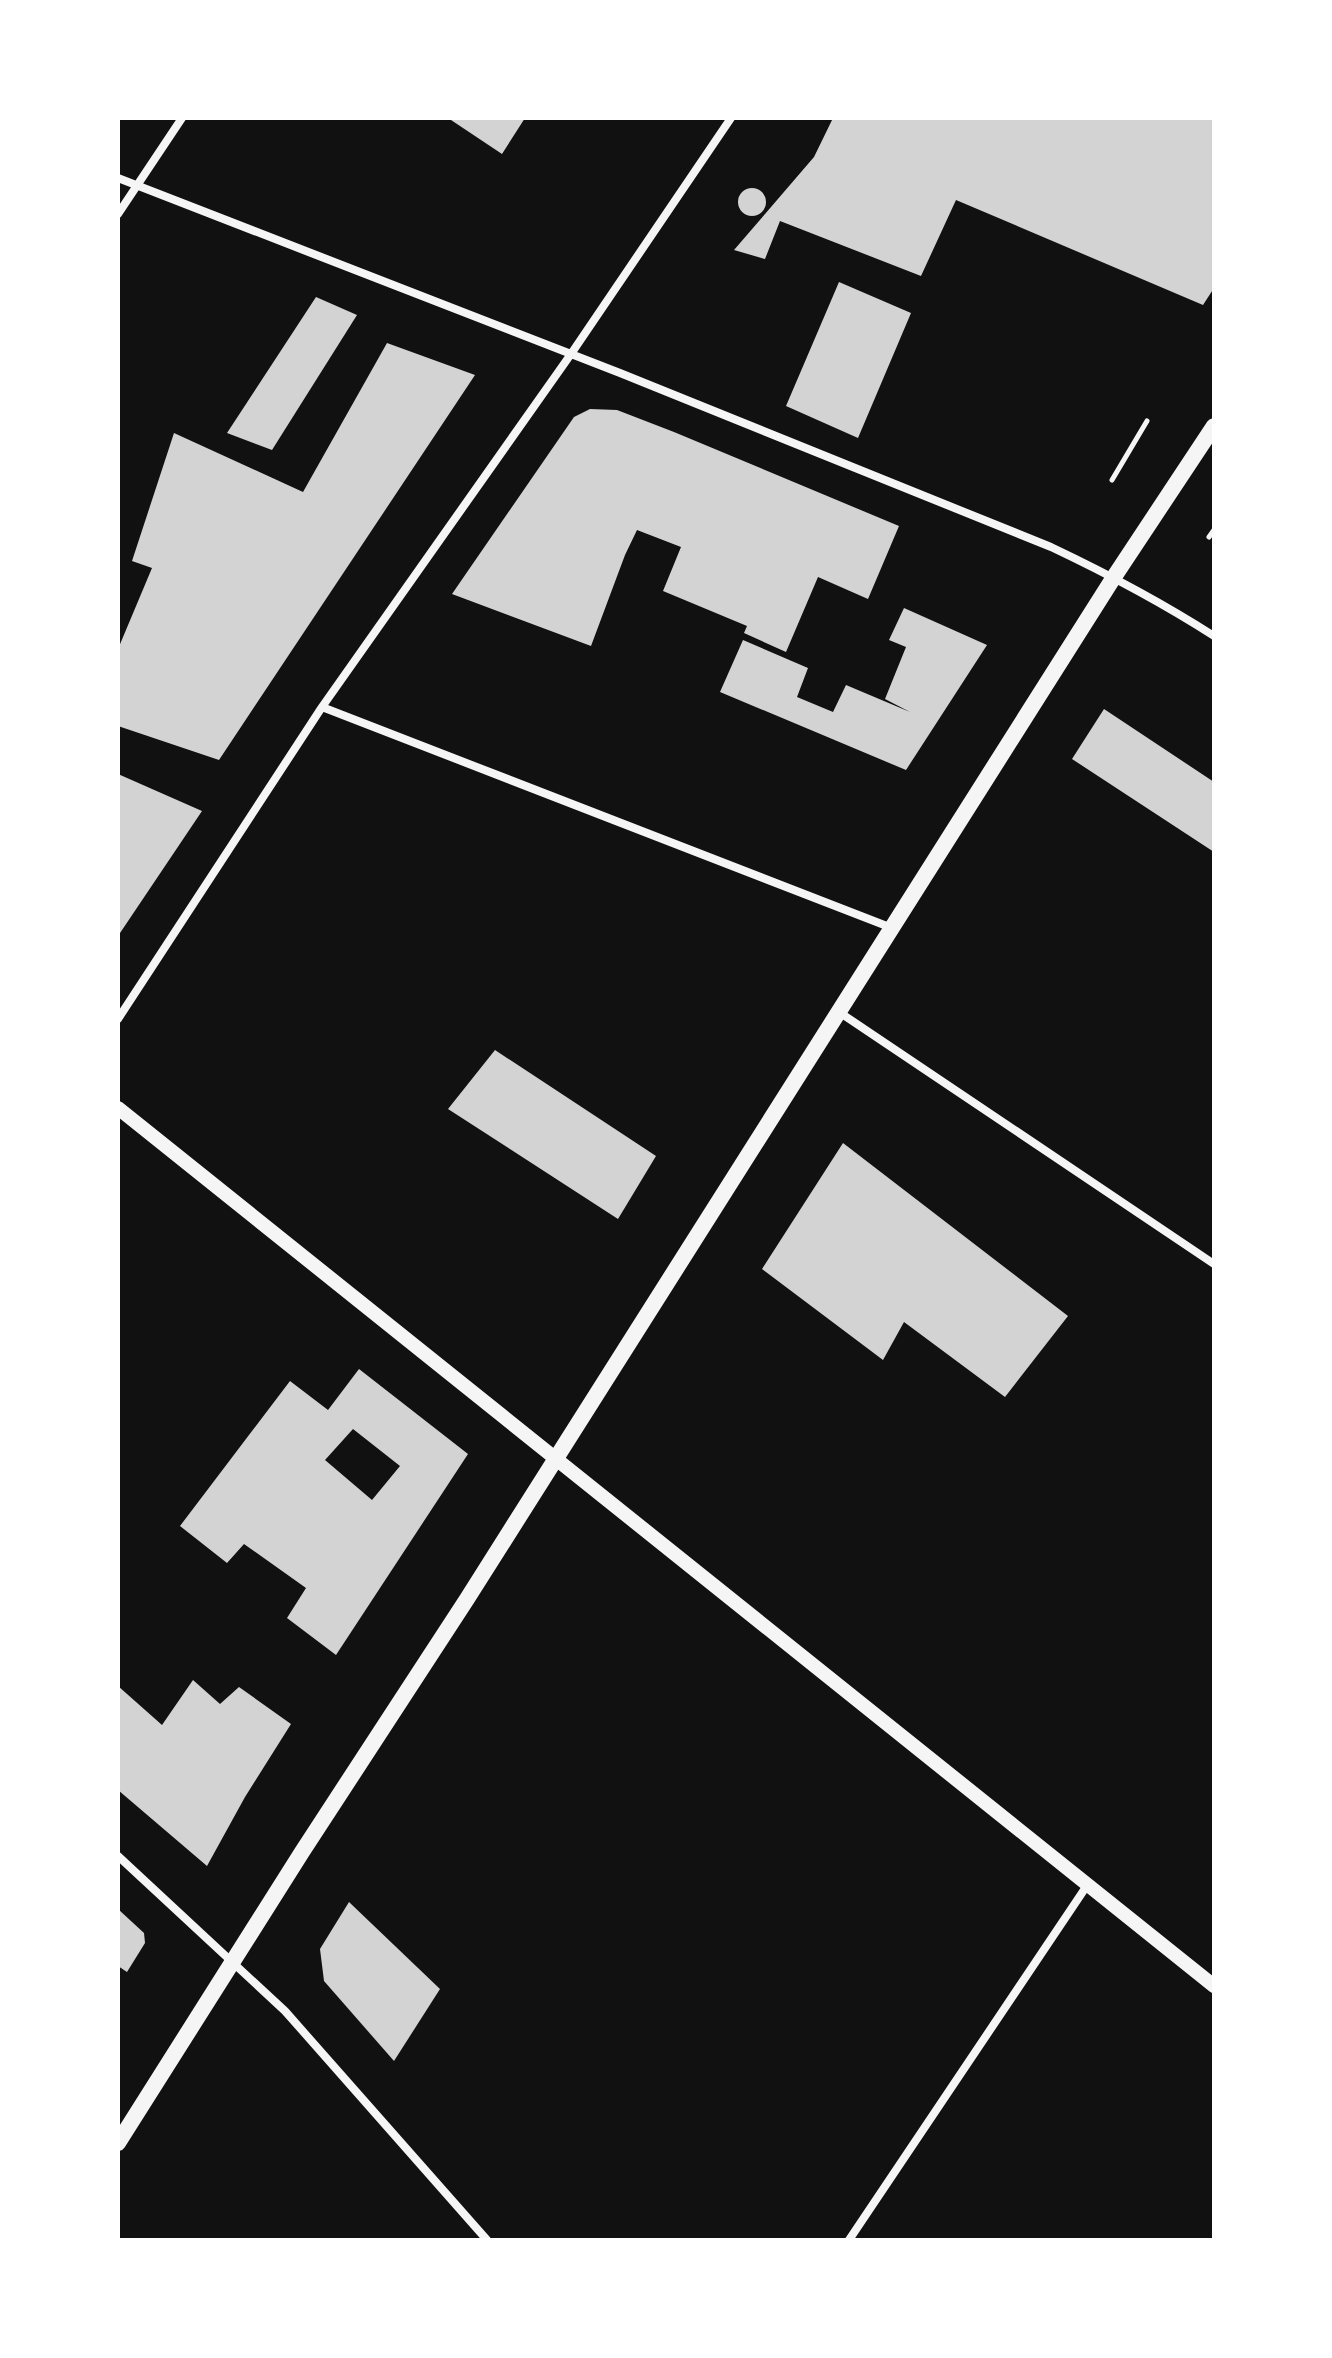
<svg xmlns="http://www.w3.org/2000/svg" width="1332" height="2358" viewBox="0 0 1332 2358" font-family="'Public Sans',sans-serif">
<rect width="100%" height="100%" fill="#111"/>
<path fill="#d3d3d3" fill-rule="evenodd" d="M448 118H525L502 154Z
M833 118H1214V288L1203 305 956 200 921 276 780 221 765 259 734 250 814 157Z
M738 202a14 14 0 1 1 28 0a14 14 0 1 1-28 0Z
M839 282 911 313 858 438 786 406Z
M316 297 357 315 272 450 227 433Z
M387 343 475 375 219 760 118 726V649L152 568 132 561 174 433 303 492Z
M590 409 617 410 674 432 899 526 868 599 818 577 786 652 744 633 747 626 663 591 681 547 637 530 625 555 591 646 452 594 574 417Z
M904 608 987 645 906 770 720 692 743 640 808 668 797 697 833 712 846 685 910 712 885 699 906 647 889 640Z
M1104 709 1214 782V852L1072 759Z
M118 774 202 811 118 936Z
M495 1050 656 1156 618 1219 448 1109Z
M843 1143 1068 1316 1005 1397 904 1322 883 1360 762 1269Z
M359 1369 468 1454 336 1655 287 1618 306 1588 244 1544 227 1563 180 1526 290 1381 328 1410ZM353 1429 400 1466 372 1500 325 1460Z
M193 1680 220 1704 239 1687 291 1724 245 1797 207 1866 118 1790V1686L162 1725Z
M349 1902 440 1989 394 2061 324 1981 320 1949Z
M118 1909 144 1933 145 1943 127 1972 118 1966Z"/>
<g fill="none" stroke-linecap="round" stroke-linejoin="round">
<path stroke="#f5f5f5" stroke-width="5" d="M1112 480 1147 421
M1209 537 1214 530"/>
<path stroke="#f5f5f5" stroke-width="8" d="M118 178 620 373 1051 547C1108 574 1161 602 1214 636
M118 214 182 118
M322 707 892 928
M839 1012 1214 1264
M118 1019 322 707 571 354 731 118
M118 1856 285 2011 487 2240
M849 2240 1088 1884"/>
<path stroke="#f5f5f5" stroke-width="14" d="M118 1108 1214 1986"/>
<path stroke="#f5f5f5" stroke-width="16" d="M118 2143 302 1852 467 1599 1114 577 1214 426"/>
</g>
<rect width="1332" height="2358" fill="none" stroke="#ffffff" stroke-width="240"/>
</svg>
